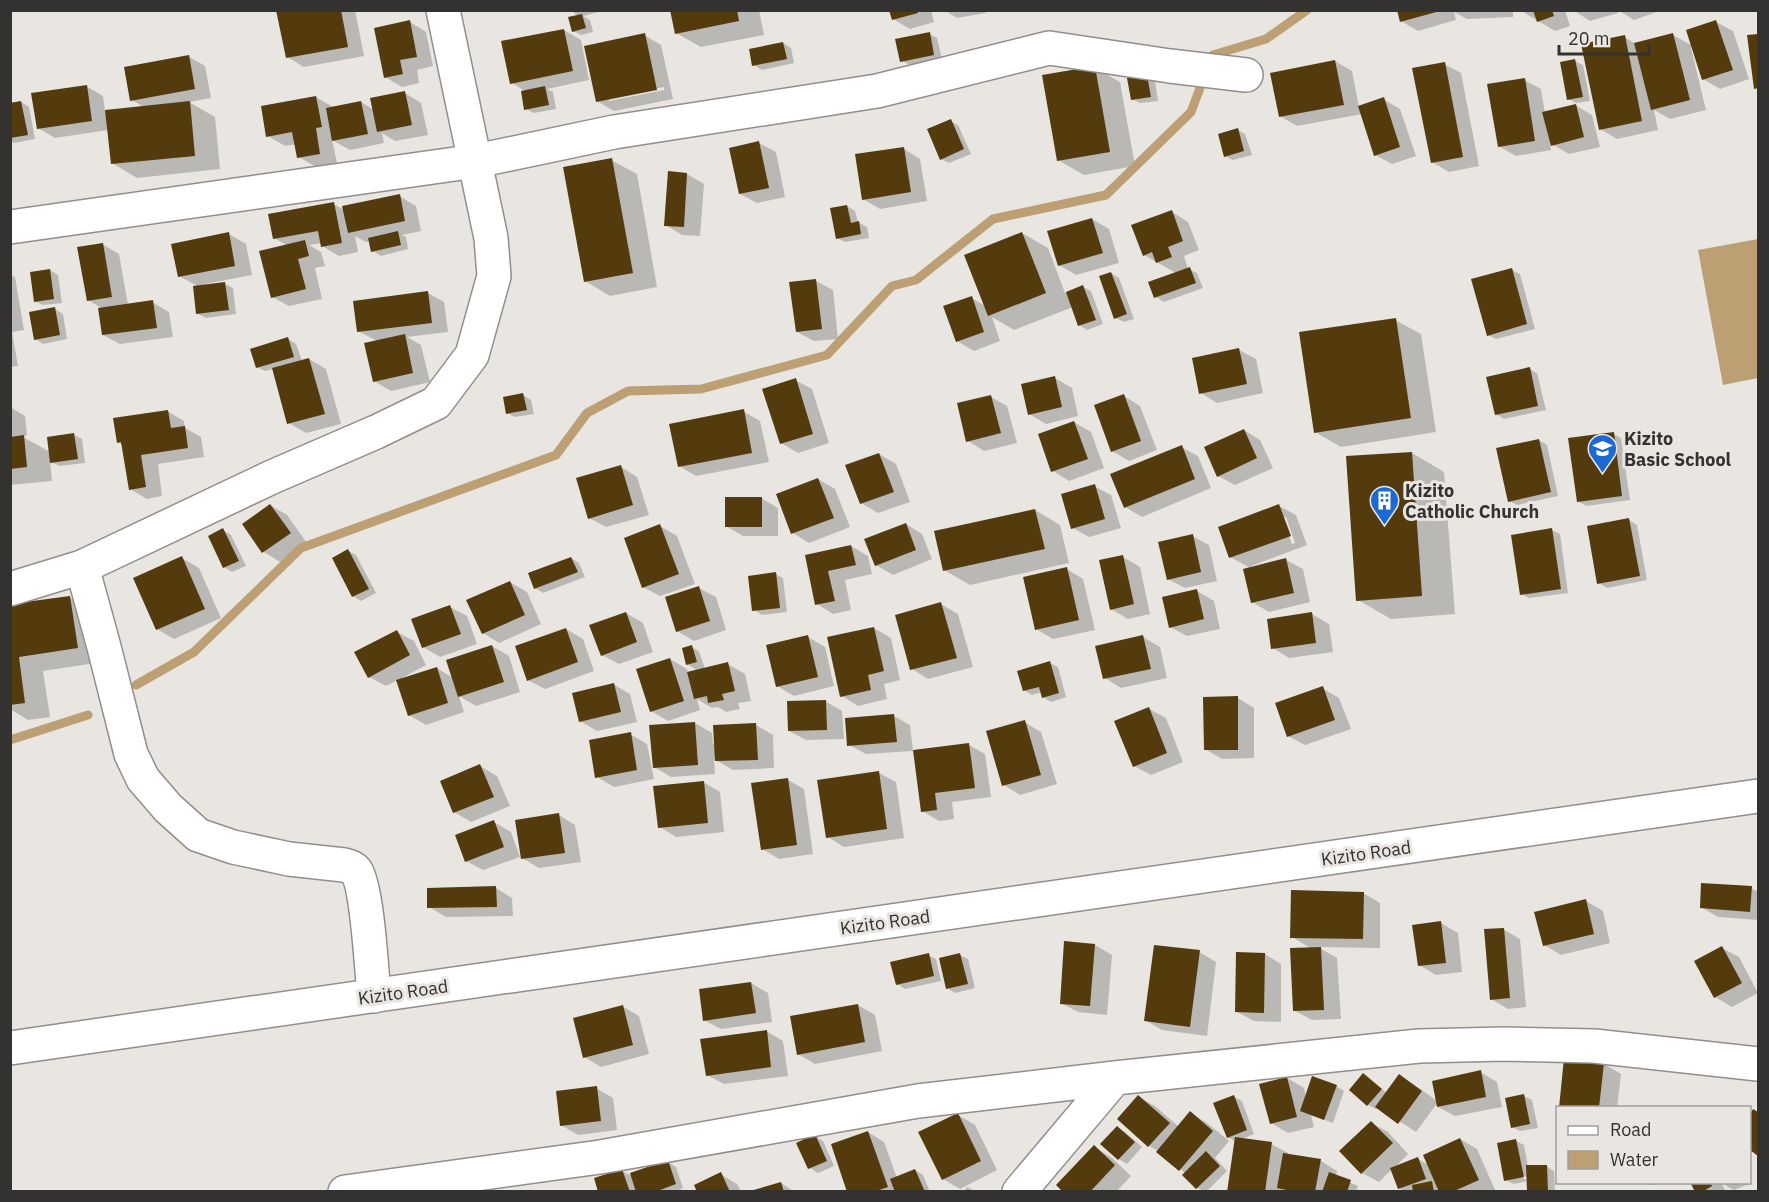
<svg xmlns="http://www.w3.org/2000/svg" width="1769" height="1202" viewBox="0 0 1769 1202" font-family="'IBM Plex Sans',sans-serif">
<rect width="100%" height="100%" fill="#e9e6e2"/>
<path fill="#bca074" d="M1758 239V378L1723 385 1698 250Z"/>
<path fill="#0003" fill-rule="evenodd" d="M278 10H355L364 56 304 67 287 57Z
M571 10H606L583 16 590 20 593 32 581 35 573 31 578 16Z
M671 10H759L764 35 701 47 676 33Z
M891 10H931L934 22 910 29 893 19Z
M944 10H985L986 13 957 18Z
M1398 10H1513V17L1467 19 1454 12 1456 20 1418 31 1401 21Z
M1520 10H1565L1570 26 1555 31Z
M1573 10H1618V13L1590 21Z
M1618 10H1662L1634 20Z
M410 22 426 32 433 66 417 70 419 83 402 87 385 77Z
M1716 22 1733 31 1749 79 1720 89 1703 79 1693 47 1691 48 1706 110 1670 119 1654 110 1658 130 1617 139 1600 129 1624 37 1636 44 1673 35 1693 46Z
M564 30 581 40 589 80 547 89 553 92 556 109 534 113 526 109 525 91 512 83Z
M929 34 937 38 942 59 910 65 902 61Z
M644 35 661 45 673 99 614 111 597 101ZM664 87V90L609 101V98Z
M1758 35V90L1755 88 1749 36Z
M783 43 791 48 794 63 762 70 754 65Z
M188 56 205 66 211 98 189 102 215 117 220 169 137 178 112 163 108 130 55 138 38 128 86 86 103 96 105 111 144 107 132 100Z
M1335 61 1352 71 1359 107 1383 99 1400 109 1416 156 1392 164 1375 155 1362 114 1297 126 1280 116Z
M1575 61 1583 65 1590 101 1576 103 1568 99Z
M1444 64 1461 73 1479 166 1449 172 1432 162Z
M1095 68 1120 82 1135 166 1084 175 1058 160Z
M1147 76 1155 81 1158 101 1140 103 1132 99Z
M1524 80 1541 89 1545 113 1575 105 1592 115 1600 147 1569 154 1550 143 1551 150 1516 156 1500 147Z
M405 93 421 103 428 135 395 141 382 133 384 143 350 150 332 140 337 163 316 167 299 157 296 144 285 146 268 136 316 97 333 107 361 102 374 110Z
M21 102 29 107 35 139 14 143 10 141V105Z
M950 121 958 125 971 154 949 163 941 159Z
M1238 130 1245 134 1252 155 1233 160 1225 156Z
M759 143 776 152 785 197 757 203 740 194Z
M904 149 920 159 927 201 880 209 863 199Z
M611 160 637 174 657 287 610 296 585 281Z
M669 173 687 174 704 184 700 236 682 235 666 225Z
M399 196 416 206 421 231 402 235 406 237 408 249 381 256 373 251 370 241 366 242 355 236 358 252 339 256 322 246V243L309 245 321 252 325 266 315 268 322 299 289 306 272 297 288 246 274 238 334 204 344 210Z
M847 206 855 211 858 222 867 227 869 238 845 242 837 238Z
M1172 212 1188 222 1199 250 1184 256 1188 269 1197 273 1203 288 1164 302 1156 297 1150 282 1176 273 1144 255Z
M1092 219 1109 229 1119 263 1076 275 1059 265Z
M1022 233 1048 248 1065 293 1083 287 1091 291 1103 324 1087 330 1079 325 1073 307 1014 330 992 317 1000 341 974 351 957 341 972 298 985 306Z
M229 234 246 244 252 275 205 284V286L225 284 233 288 236 314 206 318 198 314 199 287 179 276Z
M102 244 119 254 128 305 152 302 169 312 173 337 120 344 103 335V309L88 300Z
M50 270 58 275 62 303 43 305 35 301Z
M1512 270 1520 274 1535 329 1496 339 1488 335Z
M1111 273 1119 278 1134 319 1124 322 1116 318Z
M10 275 15 277 24 330 12 332 18 366 10 367Z
M816 281 833 290 838 339 814 341 797 332Z
M428 293 444 302 448 332 407 337 421 345 430 382 391 391 374 381 377 341 358 331Z
M55 309 63 314 67 339 43 344 35 339Z
M1395 320 1421 334 1436 432 1341 447 1315 432Z
M288 339 296 344 302 361 309 359 326 369 341 424 306 433 289 423 274 369 265 371 257 367Z
M1239 350 1256 359 1263 393 1217 403 1201 393Z
M1529 369 1537 373 1546 410 1504 419 1496 414Z
M1055 378 1072 388 1078 416 1046 424 1029 414Z
M795 380 812 389 829 443 798 453 781 443Z
M523 395 531 400 534 414 515 417 507 413Z
M1124 396 1140 406 1157 450 1129 461 1112 451Z
M991 397 1007 406 1017 443 984 451 968 441Z
M10 407 25 416 27 435 23 437 50 452 74 435 82 439 85 463 59 466 50 461 52 481 10 485Z
M167 411 184 421 185 428 201 437 204 457 158 464 162 496 147 499 130 489 123 445 118 442Z
M743 411 760 421 769 462 696 476 679 466Z
M1074 422 1091 432 1104 468 1069 481 1053 471Z
M1244 430 1260 440 1273 468 1235 485 1218 476Z
M1613 434 1621 438 1630 500 1586 506 1578 501Z
M1539 440 1547 445 1558 496 1517 505 1509 501Z
M1181 447 1198 456 1211 488 1142 517 1125 507Z
M1412 453 1444 472 1455 614 1391 619 1358 600Z
M879 454 896 464 910 502 878 513 861 503Z
M621 467 637 477 649 515 606 527 589 518Z
M818 479 835 489 850 527 809 543 793 533Z
M1094 486 1111 495 1121 528 1089 537 1073 528Z
M761 498 778 508V536H743L726 526Z
M270 505 287 515 307 543 280 562 264 552 244 524Z
M1279 506 1296 515 1307 545 1251 566V568L1286 560 1303 569 1310 602 1269 612 1252 602 1250 568 1230 557ZM1282 517H1286L1295 543 1292 544Z
M1035 510 1060 525 1069 563 970 585 944 570Z
M1629 520 1637 525 1647 580 1607 588 1599 583Z
M906 524 922 534 932 559 893 575 876 565Z
M660 526 677 536 695 584 660 596 643 587Z
M223 530 231 535 246 566 232 572 224 567Z
M1552 530 1560 534 1568 593 1529 598 1521 594Z
M1192 536 1209 545 1217 581 1185 588 1168 579Z
M851 546 868 556 872 574 845 580 851 610 833 614 817 604 806 556Z
M348 551 356 555 376 593 361 601 353 596Z
M1123 557 1140 567 1150 614 1128 619 1111 609Z
M182 558 199 568 221 618 174 639 157 629Z
M571 558 579 563 585 577 543 593 535 588Z
M1067 569 1083 579 1095 630 1053 639 1036 629Z
M775 574 783 578 787 612 762 615 754 610Z
M510 582 527 592 541 624 499 643 483 633Z
M699 588 716 597 726 630 694 641 677 631Z
M1197 591 1214 601 1220 629 1187 636 1170 627Z
M70 598 95 612 102 662 43 671 50 717 28 720 10 709V606Z
M941 604 958 614 973 667 928 679 912 669Z
M450 607 467 616 477 644 440 657 423 647Z
M626 613 643 623 653 652 619 664 602 655Z
M1312 614 1329 624 1333 652 1289 658 1273 648Z
M874 628 891 638 900 680 884 684 887 699 858 706 842 696Z
M566 629 583 639 594 671 545 689 528 680Z
M397 632 414 641 426 665 402 678V679L437 668 453 678 492 646 509 656 520 692 476 706 459 696 464 712 426 725 409 715 398 680 386 686 369 677Z
M808 637 825 647 834 686 794 696 777 686Z
M1143 637 1160 647 1167 678 1121 688 1105 678Z
M691 647 699 651 705 669 728 664 745 674 751 701 738 703 740 709 726 712 718 707 712 708 697 699 700 710 668 721 651 711 670 659 687 669 688 673 698 671 687 664Z
M1050 663 1058 667 1066 697 1051 702 1043 697 1042 692 1032 695 1024 690Z
M613 684 630 694 637 722 597 731 580 721Z
M1322 688 1339 698 1351 729 1305 745 1288 736Z
M1238 698 1254 708V758L1222 759 1205 749Z
M825 701 842 711 844 739 806 740 789 731Z
M1149 709 1166 718 1183 762 1151 775 1134 766Z
M894 716 910 725 913 751 866 754 849 745Z
M1024 722 1041 732 1057 784 1020 795 1004 785Z
M695 723 712 733 713 744 756 725 773 735 774 768 733 770 714 759 715 774 671 777 654 767 651 727Z
M630 734 647 744 654 779 614 787 597 777Z
M969 745 985 754 991 797 952 802 954 819 939 821 922 811Z
M480 766 497 776 510 806 471 822 454 812Z
M879 773 896 782 904 838 844 847 828 837Z
M788 780 804 789 813 854 779 859 762 849Z
M703 782 720 792 724 832 676 837 660 827Z
M559 815 575 825 581 862 539 868 522 858Z
M494 822 511 832 520 857 483 870 466 861Z
M496 888 512 898 513 916 446 917 429 907Z
M1751 888 1758 892V920L1718 917 1701 907Z
M1363 893 1380 903V948L1318 947 1337 958 1341 1019 1312 1020 1295 1011 1312 949 1292 937Z
M1586 901 1603 911 1610 943 1561 955 1544 945Z
M1441 923 1458 933 1462 972 1436 975 1419 965Z
M1503 929 1520 939 1526 1007 1508 1009 1491 999Z
M1095 945 1112 955 1107 1015 1078 1012 1061 1003Z
M1722 948 1739 957 1758 993 1732 1007 1715 997Z
M1199 952 1216 962 1207 1036 1162 1030 1145 1020Z
M1265 954 1281 964V1022L1254 1021 1237 1012Z
M928 955 936 959 941 981 905 989 897 984Z
M960 955 968 959 975 988 955 993 947 988Z
M751 983 768 993 772 1022 721 1029 704 1020Z
M858 1005 875 1015 882 1051 815 1064 798 1054Z
M622 1006 639 1016 649 1054 601 1067 584 1057Z
M766 1031 783 1041 788 1076 724 1084 707 1075Z
M1565 1059 1604 1064 1621 1074 1617 1108H1560Z
M1480 1072 1497 1082 1502 1107 1455 1116 1438 1107V1102L1416 1132 1378 1107 1376 1109 1368 1105 1351 1089 1363 1075 1387 1093 1400 1076 1416 1086 1437 1101Z
M1287 1078 1304 1088 1306 1098 1336 1086 1344 1091 1333 1123 1311 1115 1314 1127 1288 1133 1271 1123Z
M596 1088 613 1098 617 1130 578 1135 561 1125Z
M1524 1096 1532 1100 1538 1128 1520 1131 1512 1127Z
M1139 1097 1155 1106 1179 1127 1191 1113 1207 1123 1229 1141 1215 1158 1227 1171 1206 1192 1197 1188 1185 1173 1159 1151 1149 1146 1119 1119Z
M1234 1097 1242 1101 1254 1134 1242 1139 1271 1144 1288 1153V1155L1321 1161 1337 1171 1336 1176 1358 1186 1356 1192H1286L1283 1190V1192H1229L1236 1142 1228 1137Z
M1754 1111 1758 1113V1154L1750 1148V1117Z
M958 1115 975 1125 997 1170 960 1189 943 1179Z
M1371 1123 1388 1132 1408 1154 1394 1168 1418 1159 1429 1165 1460 1139 1477 1149 1495 1190 1490 1192H1415V1190L1404 1192 1399 1188 1392 1169 1379 1182 1362 1173Z
M1117 1128 1125 1132 1142 1147 1127 1164 1119 1159 1102 1144Z
M868 1132 884 1142 897 1178 915 1170 923 1175 930 1192H849Z
M815 1136 823 1141 834 1166 818 1173 810 1168Z
M1516 1141 1524 1145 1528 1167 1546 1166 1554 1171 1555 1192H1529L1528 1181 1514 1184 1506 1180ZM1518 1172 1528 1178V1181L1516 1174Z
M1094 1147 1111 1157 1131 1176 1116 1192H1065Z
M668 1162 676 1167 683 1188 674 1192H600L622 1171 630 1175Z
M720 1174 737 1184 741 1192H698Z
M1634 1182H1657V1185L1637 1184Z
M1691 1182H1721L1726 1192H1696Z
M1725 1182H1748L1749 1184 1734 1190 1726 1186Z
M781 1183 795 1192 754 1191Z
M967 1187 975 1191 976 1192H964Z"/>
<g fill="none" stroke-linecap="round" stroke-linejoin="round">
<path stroke="#bca074" stroke-width="9" d="M1213 55 1266 39 1307 10
M136 685 194 652 301 548 556 455 587 413 628 391 701 389 827 355 892 286 916 280 993 219 1106 195 1191 112 1200 88
M10 740 88 715"/>
</g>
<path fill="#533b0e" d="M276 10H341L348 47 286 58Z
M670 10H737L739 21 675 34Z
M889 10H917L918 13 892 20Z
M1397 10H1439L1440 11 1400 22Z
M1533 10H1552L1554 16 1537 22Z
M582 14 586 28 572 32 568 17Z
M410 20 417 57 400 60 403 74 384 78 374 28Z
M1716 20 1733 70 1702 80 1686 30Z
M564 29 573 71 510 84 501 41Z
M930 32 934 55 900 62 895 39Z
M645 33 657 90 596 102 584 46Z
M1673 33 1690 100 1651 110 1634 43Z
M1758 34V88L1754 89 1747 35Z
M1625 35 1642 121 1599 130 1581 44Z
M783 42 787 59 752 66 749 49Z
M189 55 195 89 130 101 124 67Z
M1575 59 1583 97 1567 100 1560 62Z
M1335 60 1344 105 1279 117 1270 73Z
M1445 62 1463 157 1431 163 1412 68Z
M1095 66 1110 152 1057 161 1042 75Z
M1147 75 1151 97 1131 100 1127 78Z
M1525 78 1535 141 1498 147 1487 84Z
M87 85 92 121 37 129 31 93Z
M545 86 549 105 524 110 521 91Z
M405 91 412 125 377 132 370 98Z
M316 96 322 127 316 128 320 154 297 158 292 132 266 137 261 106Z
M1384 97 1400 147 1374 156 1358 106Z
M21 101 28 135 10 138V103Z
M190 101 195 156 111 164 105 110Z
M361 101 368 134 332 141 326 108Z
M1576 104 1584 137 1551 146 1542 112Z
M951 119 964 149 940 160 927 129Z
M1238 128 1244 151 1224 157 1218 134Z
M759 141 769 188 739 194 729 148Z
M904 147 911 192 862 200 855 154Z
M612 158 633 273 584 282 563 167Z
M668 171 687 173 684 227 664 226Z
M400 194 405 221 348 233 342 206Z
M334 202 342 243 321 247 318 231 273 239 268 214Z
M847 205 851 223 859 221 861 234 836 239 830 208Z
M1172 210 1183 241 1168 247 1172 257 1156 263 1152 252 1143 256 1131 225Z
M1092 218 1103 253 1058 266 1047 231Z
M398 231 401 245 371 252 368 238Z
M229 232 235 266 178 277 171 244Z
M1022 232 1046 293 988 316 964 255Z
M305 240 309 256 298 259 306 289 271 298 259 251Z
M103 243 112 297 87 301 77 247Z
M1190 267 1196 283 1154 298 1148 282Z
M1512 268 1527 324 1487 336 1471 279Z
M50 269 54 299 34 302 30 272Z
M1111 272 1127 314 1114 319 1099 276Z
M816 279 822 329 796 332 789 282Z
M225 282 229 310 196 314 193 286Z
M1083 285 1096 320 1078 326 1066 292Z
M428 291 432 323 357 332 353 301Z
M972 296 984 332 956 342 943 306Z
M153 300 157 328 102 335 98 308Z
M55 307 60 335 34 340 29 312Z
M1396 318 1411 418 1314 433 1299 332Z
M405 334 413 373 373 382 364 343Z
M288 337 294 357 256 368 250 349Z
M1239 348 1247 384 1199 394 1192 358Z
M309 358 325 414 287 424 272 368Z
M1530 367 1538 406 1495 415 1486 377Z
M1055 376 1062 407 1028 415 1021 384Z
M796 378 813 434 780 444 762 389Z
M523 393 527 410 506 414 503 397Z
M1124 394 1141 441 1111 452 1094 405Z
M991 395 1001 433 966 442 957 403Z
M744 409 752 453 678 467 669 424Z
M168 410 171 428 185 426 188 448 141 455 146 487 129 490 121 442 117 443 113 418Z
M1074 421 1088 459 1051 472 1038 434Z
M1244 429 1257 458 1217 477 1204 447Z
M1614 432 1622 496 1577 502 1568 438Z
M74 433 78 459 50 463 47 437Z
M24 435 27 467 10 469V437Z
M1539 439 1551 492 1508 502 1496 448Z
M1182 445 1195 479 1124 508 1110 474Z
M1412 452 1422 596 1356 601 1346 456Z
M879 453 894 492 860 504 845 465Z
M621 465 633 505 588 519 576 478Z
M818 478 834 518 791 534 776 494Z
M1095 484 1105 519 1071 529 1061 494Z
M725 497H762V527H725Z
M270 504 291 533 262 553 242 524Z
M1279 504 1291 536 1229 558 1218 527Z
M1035 509 1045 549 943 571 934 531Z
M1629 518 1640 576 1597 584 1587 526Z
M906 523 916 550 875 566 864 539Z
M660 524 679 574 642 588 624 538Z
M223 528 239 561 223 568 208 536Z
M1552 528 1561 589 1520 595 1511 535Z
M1193 534 1201 572 1167 580 1158 542Z
M851 545 856 565 828 571 835 601 815 605 805 555Z
M348 549 369 589 352 597 332 558Z
M1123 555 1134 604 1110 610 1099 560Z
M182 556 205 609 156 630 133 578Z
M571 557 578 572 534 589 528 573Z
M1286 558 1294 593 1251 603 1243 569Z
M1067 567 1079 620 1035 630 1023 577Z
M776 572 780 608 752 611 748 576Z
M510 581 525 615 482 634 466 600Z
M699 586 710 621 676 632 665 597Z
M1197 589 1204 619 1169 628 1162 597Z
M70 596 78 648 19 657 25 703 10 705V604Z
M941 602 957 658 910 670 895 615Z
M450 605 461 634 422 648 411 619Z
M626 612 637 642 601 656 589 625Z
M1312 612 1316 643 1271 649 1267 619Z
M874 627 884 671 868 675 871 690 840 697 827 637Z
M566 628 578 662 527 681 515 646Z
M397 630 410 655 368 678 354 652Z
M808 635 818 677 776 687 766 645Z
M1143 635 1151 669 1103 679 1095 646Z
M492 645 504 682 458 697 446 660Z
M692 645 697 662 686 665 682 648Z
M670 658 684 701 650 712 636 669Z
M1050 661 1059 693 1042 698 1039 687 1023 691 1017 671Z
M728 662 735 691 722 694 724 700 708 703 707 696 694 699 687 672Z
M437 667 448 703 408 716 396 680Z
M614 683 621 712 579 722 572 693Z
M1323 686 1335 720 1287 737 1275 703Z
M1238 696V750H1204L1203 697Z
M826 700 827 730 788 731 787 701Z
M1149 707 1167 753 1133 767 1114 721Z
M894 714 897 742 847 746 845 718Z
M1025 720 1041 775 1002 786 986 731Z
M695 722 698 765 653 768 649 725Z
M756 723 758 760 715 761 713 725Z
M631 732 637 770 595 778 589 740Z
M969 743 975 788 935 793 937 810 921 812 913 750Z
M480 764 494 797 453 813 440 781Z
M879 771 887 829 826 838 817 780Z
M788 778 797 845 761 850 751 783Z
M704 781 708 823 658 828 653 786Z
M559 813 565 853 521 859 515 820Z
M494 820 504 847 465 862 455 835Z
M1701 883 1752 886 1750 912 1700 908Z
M496 886 497 907 427 908V888Z
M1291 890 1364 892 1363 939 1290 938Z
M1586 899 1594 934 1543 946 1534 912Z
M1441 921 1446 963 1418 966 1412 925Z
M1504 928 1510 998 1490 1000 1484 929Z
M1064 941 1095 944 1090 1006 1060 1004Z
M1154 945 1200 950 1190 1027 1144 1021Z
M1722 946 1742 983 1714 998 1694 961Z
M1321 947 1324 1010 1293 1011 1290 948Z
M1236 952 1265 953 1264 1013 1235 1012Z
M929 953 934 976 896 985 890 962Z
M960 953 968 984 946 989 939 958Z
M751 982 756 1013 703 1021 699 989Z
M858 1004 865 1042 797 1055 790 1016Z
M623 1005 633 1045 583 1058 573 1018Z
M767 1030 771 1067 706 1076 700 1039Z
M1564 1058 1604 1063 1599 1108H1559Z
M1481 1070 1486 1097 1437 1107 1432 1081Z
M1363 1073 1382 1089 1367 1106 1349 1090Z
M1399 1074 1422 1091 1398 1124 1375 1107Z
M1312 1076 1337 1085 1324 1120 1300 1111Z
M1287 1077 1297 1117 1270 1124 1259 1084Z
M597 1086 601 1121 560 1126 556 1091Z
M1524 1094 1530 1124 1511 1128 1505 1098Z
M1138 1095 1170 1123 1148 1147 1117 1119Z
M1234 1095 1247 1130 1227 1138 1213 1103Z
M1753 1109 1758 1112V1156L1750 1150V1114Z
M1190 1111 1213 1131 1179 1171 1156 1152Z
M958 1113 981 1161 942 1180 918 1132Z
M1371 1121 1393 1143 1361 1174 1339 1151Z
M1117 1126 1135 1142 1118 1160 1100 1144Z
M868 1131 888 1187 873 1192H847L831 1144Z
M815 1134 827 1161 808 1169 796 1143Z
M1235 1137 1272 1142 1265 1192H1227Z
M1460 1138 1479 1180 1452 1192H1439L1423 1155Z
M1516 1139 1524 1177 1504 1181 1497 1143Z
M1094 1145 1115 1165 1090 1192H1063L1056 1185Z
M1206 1151 1220 1166 1196 1189 1182 1175Z
M1283 1153 1321 1159 1315 1192H1296L1277 1188Z
M1418 1157 1426 1179 1398 1189 1390 1168Z
M668 1160 676 1184 655 1192H636L630 1173Z
M1526 1165H1547L1548 1192H1527Z
M622 1169 630 1192H598L594 1178Z
M915 1169 925 1192H895L890 1179Z
M721 1172 730 1192H697L694 1185Z
M1329 1172 1351 1180 1347 1192H1322Z
M1432 1181 1434 1192H1413L1412 1185Z
M781 1182 784 1192H750V1191Z
M1690 1182H1710L1712 1186 1702 1192H1695Z"/>
<g fill="none" stroke-linecap="round" stroke-linejoin="round">
<defs>
<path id="minor" d="M10 227 476 161 614 132 877 91 1049 48 1170 66 1246 75
M82 567 104 647 131 754 143 779 168 808 198 835 233 847 289 859 344 865C349 866 353 867 356 871 367 886 372 973 374 996
M10 589 82 567 272 477 376 432 436 403 472 355 494 276 491 238 443 10
M10 1048 1758 796
M345 1192 600 1157 918 1101 1115 1078 1419 1046 1504 1044 1594 1046 1758 1064
M1019 1192 1115 1078"/>
</defs>
<use href="#minor" stroke="#918e8b" stroke-width="36"/>
<use href="#minor" stroke="#fff" stroke-width="33"/>
</g>
<defs>
<symbol id="school-pin" viewBox="-11 -11 22 30"><path d="M0 17L-7.5 6A9.5 9.5 0 1 1 7.5 6Z" fill="#1d69d4" stroke="#e9e6e2"/><path d="M0-5L7-2L0 1L-7-2ZM-4 1L0 2.5L4 1V4Q0 6-4 4Z" fill="#fff"/></symbol>
<symbol id="building-pin" viewBox="-11 -11 22 30"><path d="M0 17L-7.5 6A9.5 9.5 0 1 1 7.5 6Z" fill="#1d69d4" stroke="#e9e6e2"/><path d="M-4-6H4V6H1V3H-1V6H-4ZM-2.5-4.3h1.7v1.8h-1.7ZM.8-4.3h1.7v1.8H.8ZM-2.5-1h1.7V.8h-1.7ZM.8-1h1.7V.8H.8Z" fill="#fff"/></symbol>
</defs>
<g fill-rule="evenodd">
<use href="#school-pin" x="1586" y="432" width="33" height="45"/>
<use href="#building-pin" x="1368" y="484" width="33" height="45"/>
</g>
<g text-anchor="middle" dominant-baseline="central" stroke-width="6" stroke-linejoin="round" paint-order="stroke">
<g font-size="18" font-weight="bold" fill="#333230" stroke="#e9e6e2" text-anchor="start">
<text x="1624" y="438">Kizito<tspan x="1624" dy="21">Basic School</tspan></text>
<text x="1405" y="490">Kizito<tspan x="1405" dy="21">Catholic Church</tspan></text>
</g>
<g font-size="18" fill="#333230" stroke="#e9e6e2">
<text transform="translate(1366 853) rotate(-8)">Kizito Road</text>
<text transform="translate(885 922) rotate(-8)">Kizito Road</text>
<text transform="translate(403 992) rotate(-8)">Kizito Road</text>
</g>
</g>
<rect width="1769" height="1202" fill="none" stroke="#333230" stroke-width="24"/>
<rect x="1556" y="1106" width="195" height="78" fill="#e9e6e2" stroke="#a09e9b" stroke-width="1.5"/>
<rect x="1568" y="1126" width="30" height="9" fill="#ffffff" stroke="#a09e9b" stroke-width="1.5"/>
<text x="1610" y="1136" font-size="18" fill="#333230">Road</text>
<rect x="1568" y="1151" width="30" height="18" fill="#bca074" stroke="#a09e9b" stroke-width="1.5"/>
<text x="1610" y="1166" font-size="18" fill="#333230">Water</text>
<path d="M1559 45v9h90v-9" fill="none" stroke="#333230" stroke-width="3"/>
<text x="1568" y="45" font-size="18" fill="#333230" stroke="#e9e6e2" stroke-width="4.5" paint-order="stroke">20 m</text>
</svg>
